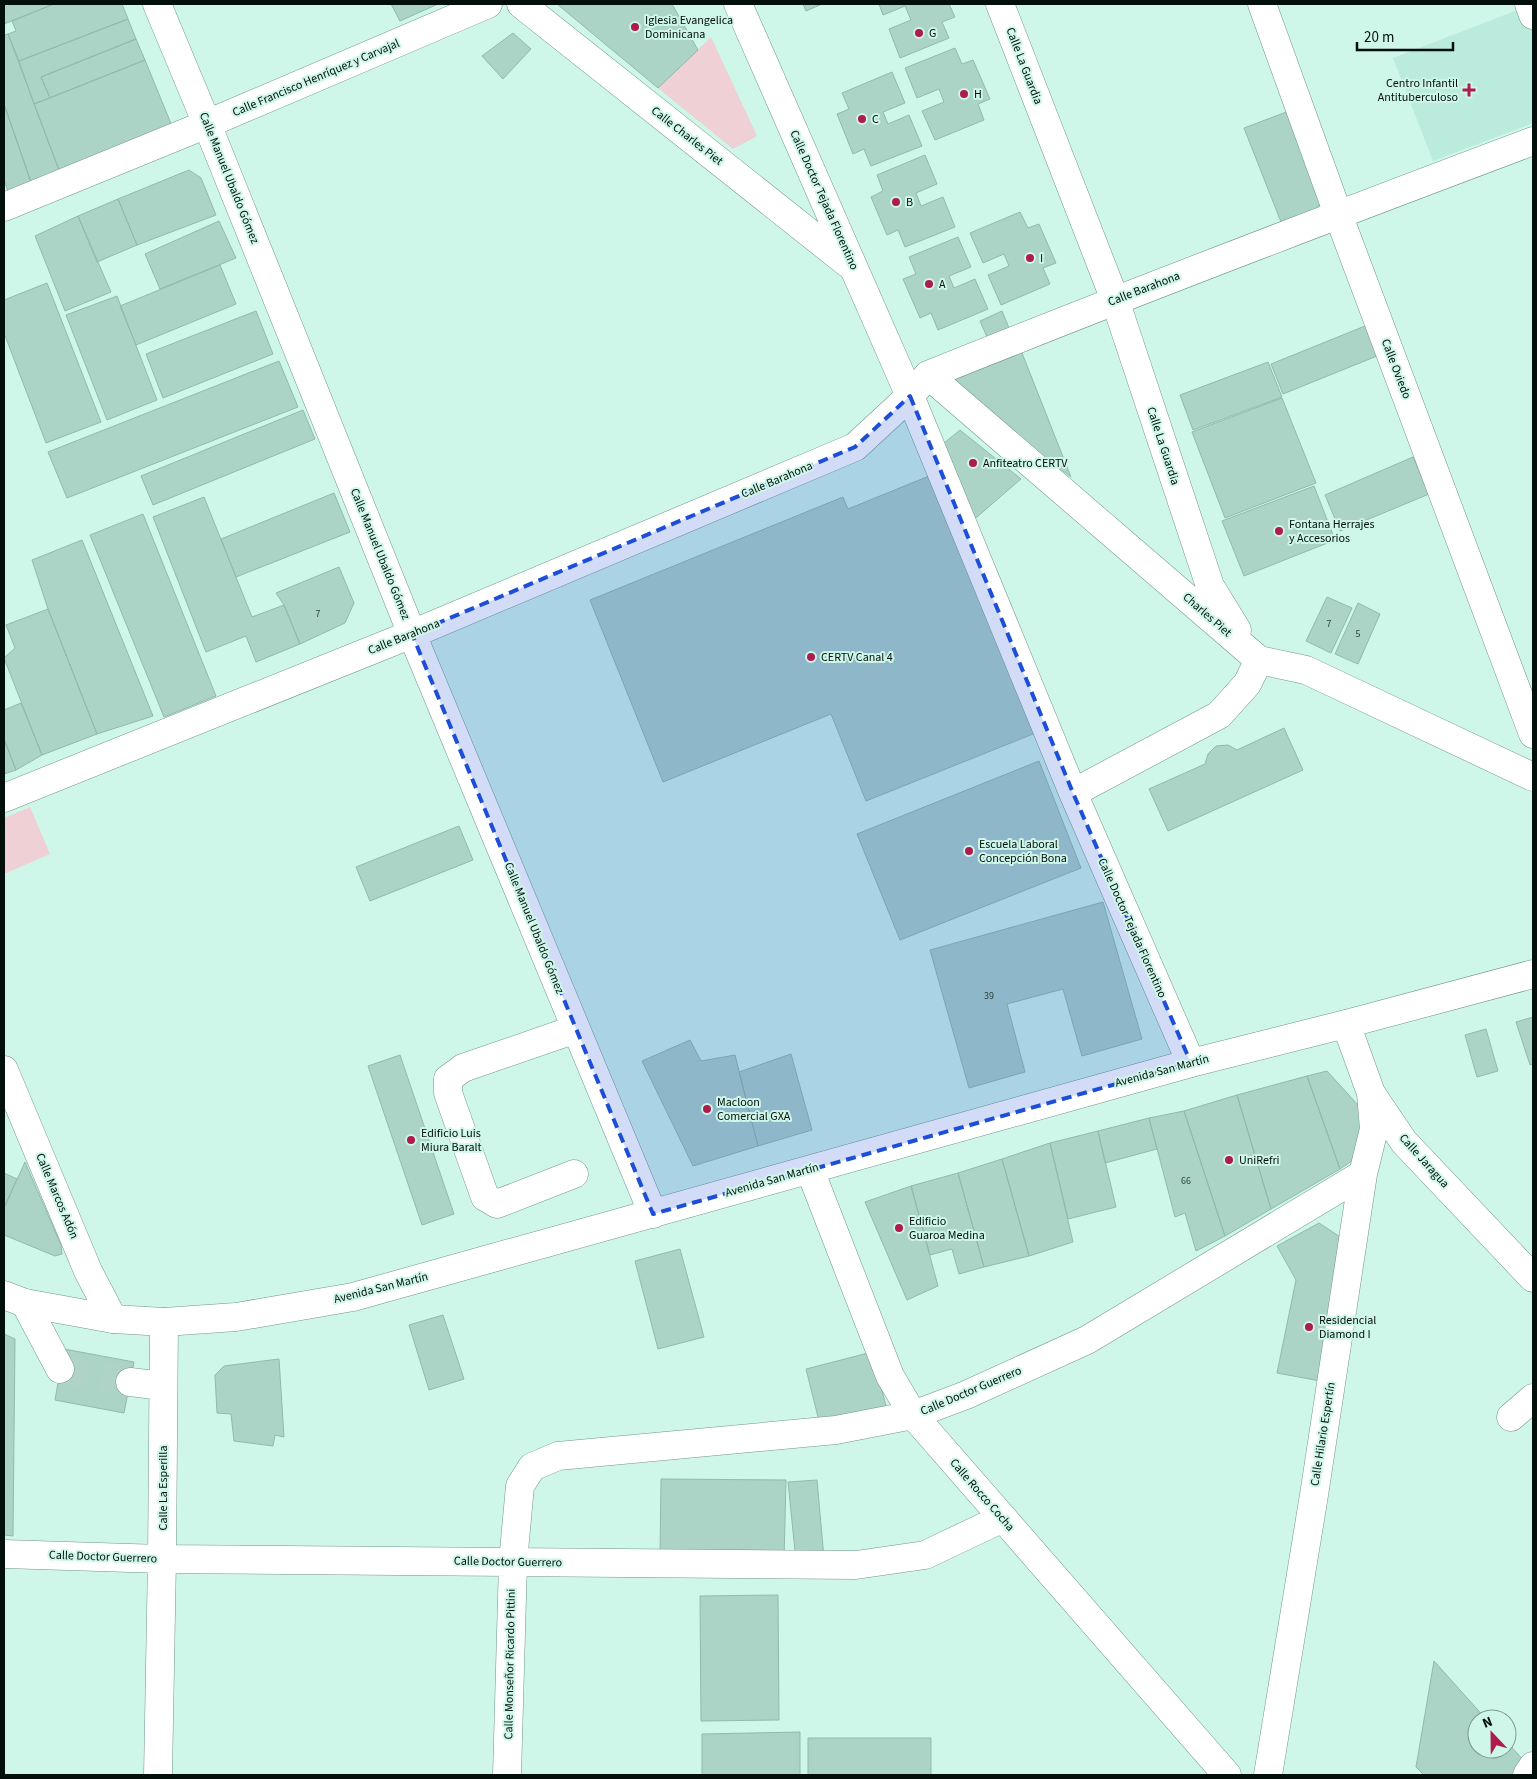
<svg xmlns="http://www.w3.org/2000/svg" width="1537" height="1779" viewBox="0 0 1537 1779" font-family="'Source Sans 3',sans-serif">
<rect width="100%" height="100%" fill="#cef6e9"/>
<path fill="#baebdc" d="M1528 6 1533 21V123L1433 161 1393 58Z"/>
<path fill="#efd0d4" d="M711 37 757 136 733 149 658 88Z
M30 807 50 854 4 874V818Z"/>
<path fill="#abd3c6" stroke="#92b9ad" d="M4 4H54L4 24Z
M54 4H122L128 19 19 61 8 34 16 31 12 21Z
M391 4H438L400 21Z
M557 4H672L698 50 658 88Z
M803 4H822L806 11Z
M879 4H949L955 17 942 22 949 38 900 58 889 29 911 20 905 6 883 15Z
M128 19 136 39 41 77 50 98 34 104 19 61Z
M513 33 531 49 503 79 482 56Z
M8 34 59 170 31 182 4 104V35Z
M136 39 145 60 50 98 41 77Z
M955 48 962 64 973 60 990 99 978 104 984 120 935 140 922 111 944 102 939 89 917 98 905 68Z
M145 60 172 126 59 170 34 104Z
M892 72 905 103 883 112 888 124 909 115 922 146 871 166 864 149 853 154 837 114 849 109 842 93Z
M4 104 31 182 8 191 4 180Z
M1289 111 1322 197 1317 210 1281 222 1244 128Z
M925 155 937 184 916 193 921 206 943 197 955 227 905 247 898 230 887 235 871 197 883 191 877 175Z
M189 170 201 178 216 215 137 245 118 199Z
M118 199 137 245 97 262 78 216Z
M1020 212 1028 228 1039 224 1056 263 1043 268 1050 284 1001 305 988 275 1009 266 1004 254 983 263 970 233Z
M78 216 111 292 65 311 35 236Z
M219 221 236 258 160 289 145 254Z
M958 237 971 267 949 276 954 288 975 279 988 309 938 330 931 313 920 318 903 279 916 274 909 257Z
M220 265 236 304 136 345 120 306Z
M47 283 101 422 46 443 4 333V300Z
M117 296 157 400 107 420 66 315Z
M256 311 273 354 163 398 146 354Z
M1002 311 1009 328 987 337 980 321Z
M1365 326 1377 356 1283 394 1271 364Z
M1020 348 1071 477 941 380Z
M279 361 298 407 67 498 48 452Z
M1268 362 1282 397 1193 430 1180 395Z
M1282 398 1316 483 1225 518 1192 432Z
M303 410 315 439 153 505 141 476Z
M960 430 1021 479 970 523 938 448Z
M1413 457 1429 494 1340 531 1325 495Z
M934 474 1038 732 866 801 831 714 663 782 590 600 843 497 848 509Z
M1314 486 1335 540 1244 576 1222 521Z
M334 493 350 532 236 577 221 539Z
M204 497 252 617 284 605 300 644 256 662 246 636 206 652 153 517Z
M143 514 216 696 164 717 90 535Z
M82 540 153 716 97 734 48 609 32 560Z
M339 567 354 603 345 623 300 644 284 605 276 593Z
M1327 597 1352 608 1331 653 1306 641Z
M1358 603 1380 614 1358 664 1335 654Z
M48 609 97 734 42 755 4 658 15 648 6 625Z
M21 703 42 755 16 770 4 739V710Z
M1284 728 1303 770 1168 831 1149 789 1205 764 1208 754 1216 746 1228 745 1237 750Z
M4 739 16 770 4 774Z
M1039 761 1081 868 900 940 857 834Z
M459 826 473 860 370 901 356 867Z
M1103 902 1142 1039 1082 1056 1063 989 1007 1004 1025 1072 969 1088 930 950Z
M1533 1017V1064L1530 1065 1516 1022Z
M1486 1029 1498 1071 1477 1077 1465 1035Z
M690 1040 701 1061 735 1055 758 1146 693 1166 642 1061Z
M791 1054 812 1130 758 1146 739 1072Z
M400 1055 454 1214 422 1225 368 1066Z
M1327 1071 1368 1116 1356 1158 1340 1169 1307 1076Z
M1307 1076 1340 1169 1271 1209 1237 1095Z
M1237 1095 1271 1209 1225 1236 1184 1111Z
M1184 1111 1225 1236 1196 1251 1185 1213 1175 1217 1149 1118Z
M1149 1118 1157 1149 1105 1163 1098 1131Z
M1098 1131 1116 1207 1068 1219 1050 1143Z
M1050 1143 1073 1242 1029 1256 1002 1159Z
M1002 1159 1029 1256 984 1267 958 1173Z
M25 1162 61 1245 62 1254 55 1256 4 1235V1208Z
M4 1173 17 1179 4 1208Z
M958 1173 984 1267 959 1274 952 1249 930 1255 911 1186Z
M911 1186 938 1286 907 1300 865 1202Z
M1319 1223 1348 1242 1320 1381 1277 1373 1296 1280 1277 1246Z
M680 1249 704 1337 658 1349 635 1261Z
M443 1315 464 1379 429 1390 409 1325Z
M4 1334 15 1339 13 1536 4 1535Z
M64 1349 134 1362 124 1413 55 1400Z
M872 1352 886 1406 821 1429 806 1369Z
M279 1359 284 1437 275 1435 273 1446 234 1441 231 1414 217 1413 215 1375 224 1366Z
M661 1479 786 1480 784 1561 660 1559Z
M817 1480 824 1558 796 1561 788 1482Z
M778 1595 779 1720 701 1721 700 1596Z
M1434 1661 1486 1719H1477V1749H1507V1742L1526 1763 1516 1775H1424L1416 1767Z
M800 1732V1775H702V1734Z
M808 1738H931V1775H808Z"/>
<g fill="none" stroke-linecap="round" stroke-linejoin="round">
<path stroke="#b0d3c8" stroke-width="28" stroke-dasharray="28 14" stroke-linecap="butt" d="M60 1369 130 1382"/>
<defs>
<path id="minor" d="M157 4 207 124 412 634 653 1214
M521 4 851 266
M738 4 910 396 1073 793 1191 1063
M1000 4 1115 300 1210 586 1237 630
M1262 4 1338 214 1533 734
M1529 4 1533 15
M4 207 207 124 488 4
M928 375 1259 660 1306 670 1533 777
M1073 793 1219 715 1247 684 1259 660
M4 798 412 634 855 447 910 396 928 375C1129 294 1331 217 1533 141
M1346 1024 1371 1093 1404 1142 1533 1278
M4 1070 88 1271 113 1319
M810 1170 890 1376 913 1415 1227 1775
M574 1174 497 1204 485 1197 448 1093V1079L463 1068 576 1029
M25 1303 60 1369
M130 1382 163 1386
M1511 1417 1533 1398
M4 1554 162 1559 856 1565 925 1555 1003 1518
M158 1775 162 1559 164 1322
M507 1775 513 1562 520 1486 532 1467 558 1456 836 1430 913 1415 966 1395 1087 1340 1363 1174
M1268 1775 1314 1495 1363 1174 1374 1129 1371 1093"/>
<path id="major" d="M4 1295 25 1303 113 1319 164 1322 236 1317 353 1297 1191 1063 1346 1024 1533 974"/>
<path id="highway" d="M1527 1775 1533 1766"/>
</defs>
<use href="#minor" stroke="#71978b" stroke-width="29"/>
<use href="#major" stroke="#71978b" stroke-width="29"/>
<use href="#highway" stroke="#71978b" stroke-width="29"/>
<use href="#minor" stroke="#fff" stroke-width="28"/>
<use href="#major" stroke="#fff" stroke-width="28"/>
<use href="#highway" stroke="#fff" stroke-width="28"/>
</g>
<path fill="#1d4ed8" fill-opacity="0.2" stroke="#1d4ed8" stroke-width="4" stroke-dasharray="10 6" stroke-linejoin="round" d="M910 396 1073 793 1191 1063 653 1214 412 634 855 447Z"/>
<g fill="#ae1c4d" stroke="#cef6e9" stroke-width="2">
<circle cx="635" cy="27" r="5"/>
<circle cx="919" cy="33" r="5"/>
<path d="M1466.5 82.5h5v5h5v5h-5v5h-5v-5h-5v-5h5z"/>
<circle cx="964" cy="94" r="5"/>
<circle cx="862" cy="119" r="5"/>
<circle cx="896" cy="202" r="5"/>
<circle cx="1030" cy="258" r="5"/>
<circle cx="929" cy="284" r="5"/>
<circle cx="973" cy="463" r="5"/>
<circle cx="1279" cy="531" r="5"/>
<circle cx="811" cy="657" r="5"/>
<circle cx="969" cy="851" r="5"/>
<circle cx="707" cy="1109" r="5"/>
<circle cx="411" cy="1140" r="5"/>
<circle cx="1229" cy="1160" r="5"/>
<circle cx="899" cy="1228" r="5"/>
<circle cx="1309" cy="1327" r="5"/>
</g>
<g text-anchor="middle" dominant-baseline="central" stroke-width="4" stroke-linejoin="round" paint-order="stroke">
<g font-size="10" fill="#2d403a">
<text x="318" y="614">7</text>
<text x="1329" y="624">7</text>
<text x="1358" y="634">5</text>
<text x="989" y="996">39</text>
<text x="1186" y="1181">66</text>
</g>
<g font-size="12" fill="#030f0b" stroke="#cef6e9" text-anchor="start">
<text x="645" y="20">Iglesia Evangelica<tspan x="645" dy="14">Dominicana</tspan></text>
<text x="929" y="33">G</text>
<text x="1458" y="83" text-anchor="end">Centro Infantil<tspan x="1458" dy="14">Antituberculoso</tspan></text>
<text x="974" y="94">H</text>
<text x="872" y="119">C</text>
<text x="906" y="202">B</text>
<text x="1040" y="258">I</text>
<text x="939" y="284">A</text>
<text x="983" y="463">Anfiteatro CERTV</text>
<text x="1289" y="524">Fontana Herrajes<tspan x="1289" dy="14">y Accesorios</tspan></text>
<text x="821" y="657">CERTV Canal 4</text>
<text x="979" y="844">Escuela Laboral<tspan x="979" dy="14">Concepción Bona</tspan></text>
<text x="717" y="1102">Macloon<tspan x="717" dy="14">Comercial GXA</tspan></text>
<text x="421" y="1133">Edificio Luis<tspan x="421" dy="14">Miura Baralt</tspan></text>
<text x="1239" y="1160">UniRefri</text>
<text x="909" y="1221">Edificio<tspan x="909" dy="14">Guaroa Medina</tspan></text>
<text x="1319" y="1320">Residencial<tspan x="1319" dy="14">Diamond I</tspan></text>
</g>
<g font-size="12" fill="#030f0b" stroke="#cef6e9">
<text transform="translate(1024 66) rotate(69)">Calle La Guardia</text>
<text transform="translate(316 78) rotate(-23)">Calle Francisco Henríquez y Carvajal</text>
<text transform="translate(687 136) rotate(38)">Calle Charles Piet</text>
<text transform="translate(229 178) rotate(68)">Calle Manuel Ubaldo Gómez</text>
<text transform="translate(824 200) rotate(66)">Calle Doctor Tejada Florentino</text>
<text transform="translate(1144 289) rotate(-21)">Calle Barahona</text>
<text transform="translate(1396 369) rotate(69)">Calle Oviedo</text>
<text transform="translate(1163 446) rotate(72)">Calle La Guardia</text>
<text transform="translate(777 480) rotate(-23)">Calle Barahona</text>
<text transform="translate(380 554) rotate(68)">Calle Manuel Ubaldo Gómez</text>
<text transform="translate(1207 615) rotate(41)">Charles Piet</text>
<text transform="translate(404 637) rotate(-22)">Calle Barahona</text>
<text transform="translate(534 928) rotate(68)">Calle Manuel Ubaldo Gómez</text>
<text transform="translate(1132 928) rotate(66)">Calle Doctor Tejada Florentino</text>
<text transform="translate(1162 1071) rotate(-15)">Avenida San Martín</text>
<text transform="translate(1424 1161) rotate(48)">Calle Jaragua</text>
<text transform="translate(772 1180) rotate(-16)">Avenida San Martín</text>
<text transform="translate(57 1196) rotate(67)">Calle Marcos Adón</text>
<text transform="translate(381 1288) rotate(-14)">Avenida San Martín</text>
<text transform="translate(971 1391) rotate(-23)">Calle Doctor Guerrero</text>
<text transform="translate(1323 1434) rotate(-81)">Calle Hilario Espertín</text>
<text transform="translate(163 1488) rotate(-90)">Calle La Esperilla</text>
<text transform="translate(982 1495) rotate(49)">Calle Rocco Cocha</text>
<text transform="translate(103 1557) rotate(2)">Calle Doctor Guerrero</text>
<text transform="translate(508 1562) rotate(1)">Calle Doctor Guerrero</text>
<text transform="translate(510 1664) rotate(-89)">Calle Monseñor Ricardo Pittini</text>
</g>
</g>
<rect width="1537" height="1779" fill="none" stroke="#030f0b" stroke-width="10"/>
<g transform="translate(1492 1734) rotate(338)"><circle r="24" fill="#cef6e9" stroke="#7d9a90"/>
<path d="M0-4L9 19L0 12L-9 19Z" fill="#ae1c4d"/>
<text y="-8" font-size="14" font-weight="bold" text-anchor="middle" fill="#030f0b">N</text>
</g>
<path d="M1357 42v8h96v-8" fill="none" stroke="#030f0b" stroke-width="2.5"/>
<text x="1364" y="42" font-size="15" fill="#030f0b" stroke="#cef6e9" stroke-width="4" paint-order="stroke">20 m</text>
</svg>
